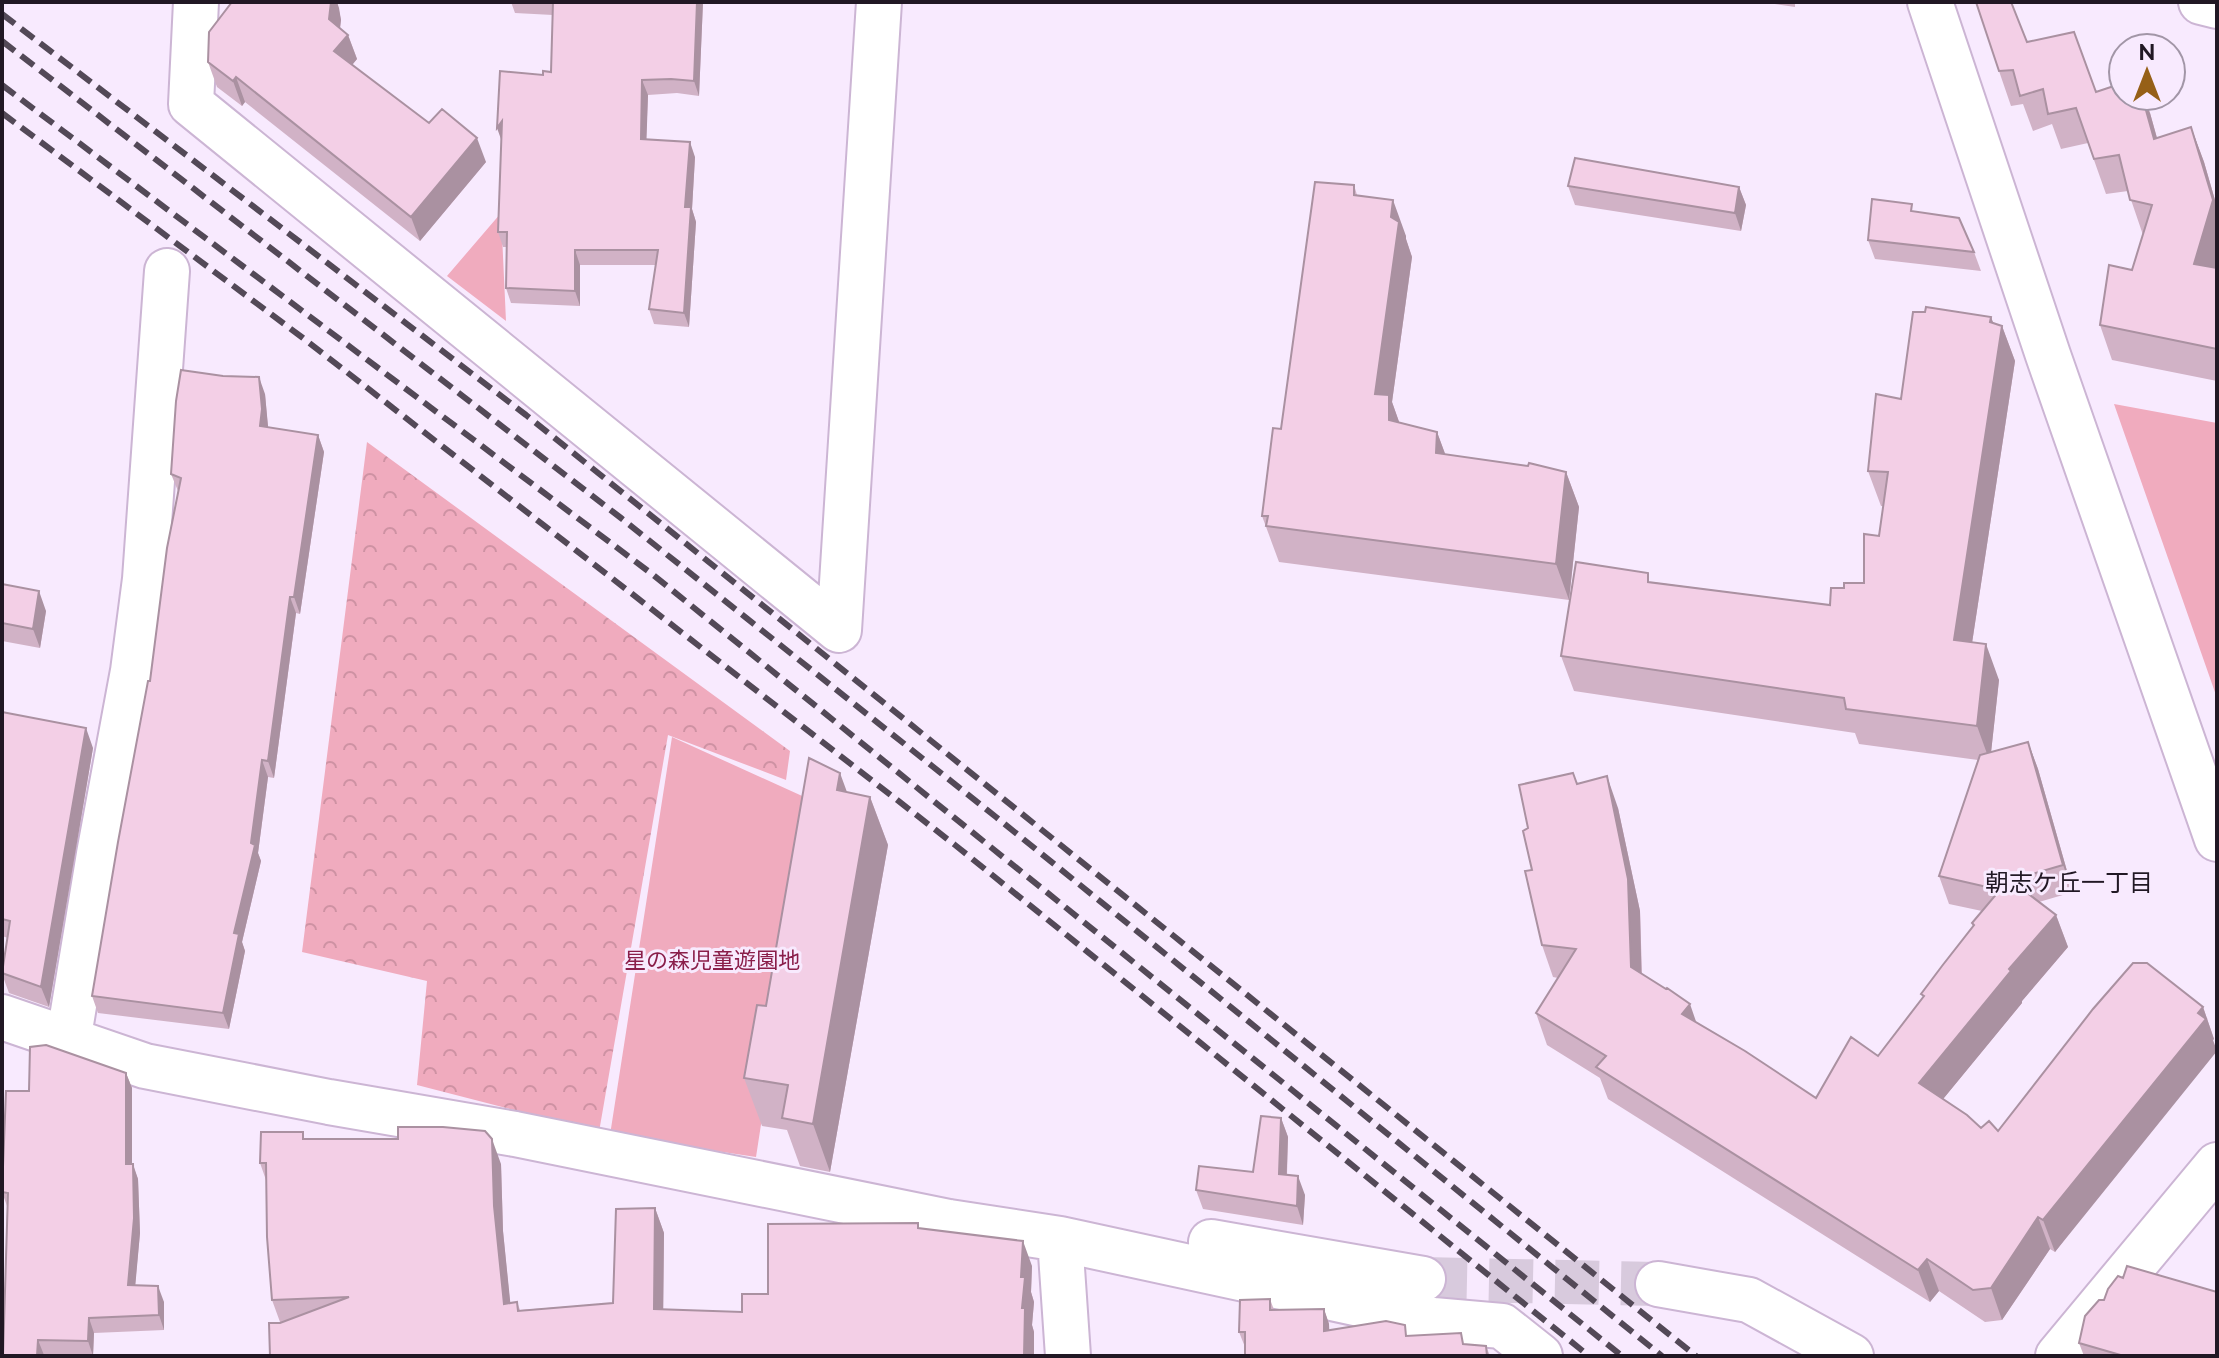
<svg xmlns="http://www.w3.org/2000/svg" width="2219" height="1358" viewBox="0 0 2219 1358" font-family="Raleway,'Noto Sans JP',sans-serif">
<defs>
<pattern id="forest-crowns" width="20" height="18" patternUnits="userSpaceOnUse" patternTransform="scale(2)"><rect width="20" height="18" fill="#f0abbe"/><path d="M2 6a3 3 0 1 1 6 0M12 15a3 3 0 1 1 6 0" fill="none" stroke="#ce92a3"/></pattern>
</defs>
<rect width="100%" height="100%" fill="#f8eafe"/>
<path fill="url(#forest-crowns)" d="M367 442 790 751 786 780 668 735 599 1132 417 1085 427 981 302 952Z"/>
<path fill="#f0abbe" d="M501 213 506 321 447 276Z
M2114 404 2217 423V698Z
M672 737 811 800 756 1157 610 1135Z"/>
<g fill="none" stroke-linecap="round" stroke-linejoin="round">
<path stroke="#d8cadd" stroke-width="44" stroke-dasharray="44 22" stroke-linecap="butt" d="M1423 1279 1658 1284"/>
<defs>
<path id="minor" d="M196 2 191 104 839 630 879 2
M1930 2 2048 355 2217 839
M2 1017 145 1066 329 1102 515 1134 949 1222 1060 1239 1433 1320 1502 1326 1540 1356
M68 1042 99 854 133 671 145 579 167 271
M1060 1239 1068 1356
M1211 1242 1423 1279
M1658 1284 1749 1300 1851 1356
M2058 1356 2217 1165"/>
<path id="tertiary" d="M2201 2 2217 6"/>
</defs>
<use href="#minor" stroke="#ccb5d4" stroke-width="48"/>
<use href="#tertiary" stroke="#ccb5d4" stroke-width="48"/>
<use href="#minor" stroke="#fff" stroke-width="44"/>
<use href="#tertiary" stroke="#fff" stroke-width="44"/>
<path stroke="#534957" stroke-width="6" stroke-dasharray="16 8" stroke-linecap="butt" d="M2 14 526 415 1696 1356
M2 41 621 518 996 817 1662 1356
M2 85 652 574 1622 1356
M2 113 303 338 955 845 1589 1356"/>
</g>
<path fill="#d1b2c6" d="M232 2H337L341 20 340 28 348 35 357 59 352 65 429 123 486 162 420 241 245 102 242 106 217 87 208 62Z
M511 2H703L699 96 677 93 648 95 646 139 695 157 692 209 696 222 689 327 654 324 649 309 656 265H580V306L511 303 506 288 507 247H503L498 232 543 75 551 72 553 15 515 13Z
M1761 2H1795V7Z
M2027 42 2096 92 2150 113 2157 138 2191 127 2204 162 2217 207V263L2216 268H2217V381L2112 360 2100 325 2132 270 2143 235 2128 191 2106 194 2088 143 2061 149 2052 124 2033 131 2023 104 2011 106 1999 71Z
M1354 185 1357 195 1406 236V239L1412 257 1392 402 1399 422 1437 432 1445 454 1566 472 1579 507 1569 600 1279 562 1262 516 1281 429Z
M1568 186 1739 187 1746 205 1741 231 1575 205Z
M1868 240 1974 252 1981 271 1875 259Z
M1991 317 1993 323 2002 326 2015 361 1972 643 1999 680 1991 752 2028 742 2038 769 2073 892 2039 902 2056 915 2068 947 2022 1001V1003L1943 1099 1981 1128 1998 1131 2203 1007 2214 1039 2055 1252 2050 1249 2002 1320 1985 1322 1939 1291 1930 1302 1608 1099 1600 1078 1547 1045 1536 1013 1558 978 1553 977 1542 945 1528 828 1577 784 1618 808 1640 911 1642 974 1696 1022 1816 1098 1878 1056 1923 997 1921 994 1973 927 1972 923 1982 911 1949 904 1939 876 1978 760 1859 744 1855 733 1574 691 1561 656 1652 582 1830 605 1844 588 1864 583 1879 536 1883 506H1881L1868 471 1901 399Z
M265 394 268 428 318 435 324 452 300 614 296 613 274 778 268 777 258 853 261 861 242 942 245 951 229 1029 98 1013 92 996 150 681 178 491 171 474Z
M2 584 46 611 40 648 2 641Z
M2 712 93 748 49 1007 9 993 2 974 8 938 2 936Z
M847 792 870 797 888 845 830 1172 800 1166 787 1130 762 1126 744 1078 766 1006Z
M126 1073 132 1088V1164L138 1179 140 1233 135 1285 164 1302V1330L94 1333 93 1356H3L7 1206 2 1192Z
M1281 1118 1288 1137 1287 1175 1305 1195 1303 1225 1203 1209 1196 1190 1253 1172Z
M306 1139 501 1164 503 1231 510 1303 517 1302 520 1310 613 1303 655 1208 664 1233 663 1310 742 1312 768 1294 920 1228 1032 1266 1031 1292 1034 1302 1032 1325 1034 1332V1356H270L280 1322 272 1300 266 1180 260 1163Z
M1270 1299 1274 1310 1324 1309 1329 1324V1330L1409 1336 1466 1344 1486 1346 1490 1356H1245V1347L1239 1332Z
M2079 1343 2217 1356H2084Z"/>
<path fill="#aa91a1" d="M331 2H337L339 8 341 20 338 44 329 19Z
M697 2H703L699 96 694 81Z
M348 35 357 59 343 76 334 51Z
M236 77 245 102 242 106 233 81Z
M642 80 648 95 646 154 641 139Z
M2142 96H2144L2150 113 2167 174 2154 139Z
M502 121V142L497 128Z
M2191 127 2204 162 2217 207V263L2207 299 2194 264Z
M477 138 486 162 420 241 411 217Z
M690 142 695 157 692 209 696 222 689 327 684 313 685 207Z
M1739 187 1746 205 1741 231 1735 213Z
M1393 200 1406 236V239L1412 257 1392 402 1402 430V455L1375 394Z
M575 250 580 265V306L575 291Z
M1991 317 2000 341 2002 326 2015 361 1967 676 1954 640Z
M259 377 265 394 268 426 266 443 260 426Z
M1437 432 1450 467 1436 453Z
M318 435 324 452 300 614 294 597Z
M1566 472 1579 507 1569 600 1556 564Z
M39 591 46 611 40 648 33 629Z
M290 597 296 613 274 778 268 761Z
M1986 644 1999 680 1990 762 1977 726Z
M86 728 93 748 49 1007 41 987Z
M2028 742 2038 769 2073 892 2063 865Z
M262 760 268 777 258 853 261 861 242 942 245 951 229 1029 223 1013 234 933 251 843Z
M840 773 858 822 837 790Z
M1607 776 1618 808 1640 911 1642 999 1631 967Z
M870 797 888 845 830 1172 813 1124Z
M2056 915 2068 947 2022 1001V1003L1930 1115 1919 1083 2009 969Z
M1690 1004 1701 1036 1682 1014Z
M2203 1007 2214 1039 2213 1040 2217 1051 2055 1252 2043 1220Z
M126 1073 132 1088V1179L126 1164Z
M1281 1118 1288 1137 1286 1193 1279 1174Z
M492 1139 501 1164 503 1231 513 1329 504 1304 494 1206Z
M133 1164 138 1179 140 1233 134 1300 128 1285Z
M1298 1176 1305 1195 1303 1225 1297 1206Z
M655 1208 664 1233 663 1334 654 1309Z
M2038 1217 2050 1249 2002 1320 1991 1288Z
M1023 1241 1032 1266 1031 1292 1034 1302 1032 1325 1034 1332V1356H1024L1021 1277Z
M1927 1259 1939 1291 1930 1302 1918 1270Z
M158 1286 164 1302V1330L159 1315Z
M1324 1309 1329 1324 1330 1346 1324 1331Z
M89 1318 94 1333 93 1356 88 1341Z
M38 1340 44 1355V1356H37Z"/>
<path fill="#f3cfe6" stroke="#aa91a1" stroke-width="2" d="M232 2H331L329 19 348 35 334 51 429 123 442 109 477 138 411 217 236 77 233 81 208 62 209 32Z
M553 2H697L694 81 671 79 642 80 641 139 690 142 685 207H691L684 313 649 309 658 250H575V291L506 288 507 232H498L502 121 497 128 500 71 543 75V71L551 72Z
M1976 2H2011L2027 42 2074 32 2096 92 2123 83V96H2142L2154 139 2191 127 2213 200 2194 264 2217 268V349L2100 325 2109 265 2132 270 2152 205 2130 200 2119 155 2094 159 2076 108 2048 114 2043 89 2020 96 2013 70 1999 71Z
M1575 158 1739 187 1735 213 1568 186Z
M1315 182 1354 185V195L1393 200 1391 217 1399 222 1375 394 1389 395V420L1437 432 1436 453 1528 466 1529 463 1566 472 1556 564 1266 526 1268 516H1262L1273 428 1281 429Z
M1872 199 1912 204 1911 211 1959 218 1974 252 1868 240Z
M1926 307 1991 317 1990 322 2002 326 1954 640 1986 644 1977 726 1846 709 1844 698 1561 656 1576 562 1648 573V582L1830 605 1831 588H1844V583H1864V534L1879 536 1888 472 1868 471 1876 394 1901 399 1913 312H1925Z
M181 370 223 376 259 377 262 409 260 426 318 435 294 597H290L268 761 262 760 251 843 255 845 234 933 239 934 223 1013 92 996 118 842 148 681H150L167 548 181 478 171 474 176 401Z
M2 584 39 591 33 629 2 623Z
M2 712 86 728 41 987 2 973 10 921 2 919Z
M2028 742 2063 865 2011 880 2009 879 2007 881 1987 887 1939 876 1980 755Z
M809 758 840 773 837 790 870 797 813 1124 782 1118 788 1085 744 1078 757 1005 766 1006Z
M1573 773 1577 784 1607 776 1628 879 1631 967 1666 989 1667 988 1690 1004 1682 1014 1745 1051 1816 1098 1851 1037 1878 1056 1924 996 1921 994 1942 966 1974 925 1972 923 2009 879 2056 915 2009 969 2011 971 1919 1083 1967 1115 1981 1128 1989 1121 1998 1131 2093 1009 2133 963H2147L2203 1007 2198 1013 2206 1019 2043 1220 2038 1217 1991 1288 1973 1290 1927 1259 1918 1270 1596 1067 1606 1056 1536 1013 1576 949 1542 945 1525 871 1532 870 1523 831 1528 828 1519 785Z
M46 1045 126 1073V1164H133L134 1218 128 1285 158 1286 159 1315 89 1318 88 1341 38 1340 37 1356H3L8 1193 2 1192 6 1091H29L30 1047Z
M1261 1116 1281 1118 1279 1174 1298 1176 1297 1206 1196 1190 1199 1166 1253 1172Z
M398 1127H443L485 1131 492 1139 494 1206 504 1304 517 1302 518 1311 613 1303 616 1209 655 1208 654 1309 742 1312V1294H768V1224L918 1223V1228L1023 1241 1021 1277H1025L1022 1308H1025L1024 1356H270L269 1323H280L349 1297 272 1300 267 1237 266 1163H260L261 1132H303V1139H398Z
M2127 1266 2217 1292V1356H2124L2079 1343 2085 1316 2099 1300H2104L2108 1289 2118 1276 2123 1278Z
M1270 1299V1310L1324 1309V1331L1386 1321 1405 1325 1406 1336 1461 1333 1463 1344 1486 1346 1487 1356H1245V1332H1239L1240 1300Z"/>
<g text-anchor="middle" dominant-baseline="central" stroke-width="6" stroke-linejoin="round" paint-order="stroke">
<g font-size="22" fill="#8a1e4a" stroke="#f8eafe">
<text x="712" y="960">星の森児童遊園地</text>
</g>
<g font-size="24" fill="#211824" stroke="#f8eafe">
<text x="2069" y="882">朝志ケ丘一丁目</text>
</g>
</g>
<rect width="2219" height="1358" fill="none" stroke="#211824" stroke-width="8"/>
<g transform="translate(2147 72)"><circle r="38" fill="#f8eafe" stroke="#a296a7" stroke-width="2"/>
<path d="M0-6L14 30L0 20L-14 30Z" fill="#966017"/>
<text y="-12" font-size="22" font-weight="bold" text-anchor="middle" fill="#211824">N</text>
</g>
</svg>
